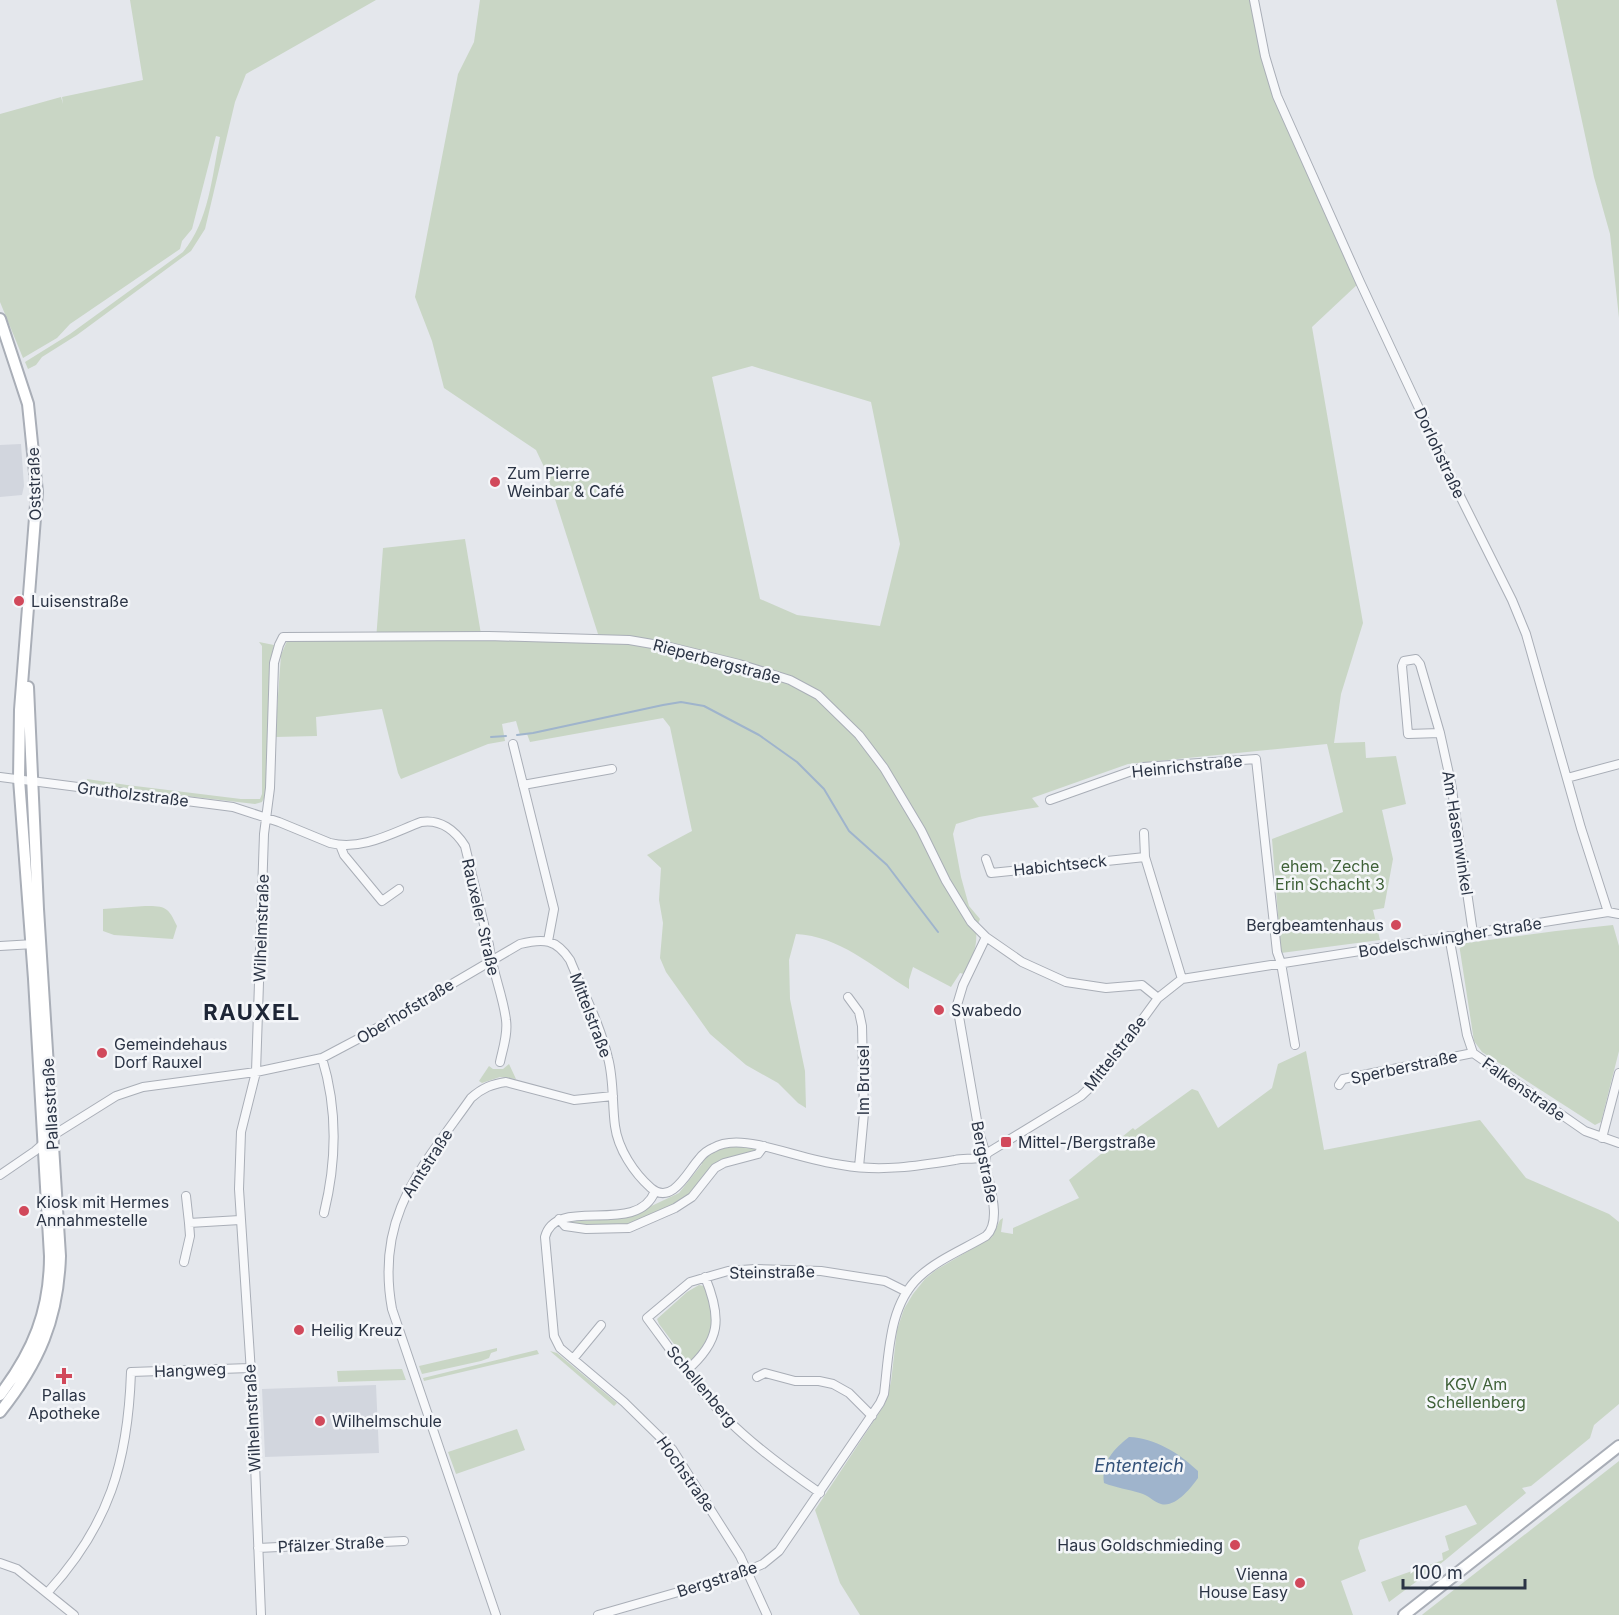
<svg xmlns="http://www.w3.org/2000/svg" width="1619" height="1615" viewBox="0 0 1619 1615" font-family="Inter,sans-serif">
<rect width="100%" height="100%" fill="#e4e7ec"/>
<path fill="#d2d6de" d="M21 444 24 486 22 495 0 497V445Z
M376 1385 379 1453 265 1457 262 1389Z"/>
<path fill="#c9d6c5" fill-rule="evenodd" d="M130 0H376L246 74 235 102 205 229 191 251 77 335 42 357 36 365 28 369 25 362 70 334 183 252C209 221 212 176 220 137L216 136 192 229 182 241 180 249 70 324 57 338 23 358 0 302V114L61 97 63 104 62 97 143 80Z
M480 0H1254L1277 96 1360 282 1312 327 1363 623 1341 694 1334 743 1365 742 1366 758 1396 756 1406 804 1382 810 1393 859 1384 908 1373 910 1380 940 1281 953 1272 839 1343 812 1327 744 1128 764 1032 798 1039 807 979 817 956 824 953 834 961 877 969 906 980 919C975 929 977 933 976 942 975 953 968 965 964 974L960 973 951 987 913 967 909 980V989C873 967 839 936 796 934L789 960 790 999 805 1071 806 1108 798 1103 778 1083 746 1065 710 1034 666 972 660 958 663 923 659 900 661 868 647 855 692 831 670 727 663 718 530 742 527 734 520 735 516 721 502 724 505 741 488 744 401 779 398 773 382 709 316 717 317 736 275 737 281 655 287 641 376 640 383 548 465 539 482 640 495 639 598 641V634L546 471 536 450 444 388 432 341 415 297 458 74 474 42ZM752 366 871 402 900 544 880 626 797 615 760 599 712 377Z
M1556 0H1619V318L1610 234 1594 177Z
M259 642 274 645 270 665 266 794 262 802 255 804 134 790 87 782V779L127 785 241 799H260L262 794V646Z
M145 906C166 906 168 907 177 926L173 939 114 935 103 931V909Z
M1613 925 1619 946V1051L1601 1122 1595 1125 1482 1052 1474 1041 1459 944 1556 931Z
M1306 1051 1324 1150 1480 1120 1526 1178 1609 1214 1619 1222V1404L1594 1425 1590 1438 1531 1486 1522 1488 1526 1493 1444 1561 1389 1602 1381 1582 1443 1560 1442 1553 1449 1550 1445 1536 1477 1524 1466 1505 1360 1540 1358 1548 1366 1571 1341 1581 1353 1615H860L840 1583 815 1510 885 1404 891 1382 897 1330 904 1309 913 1294 925 1279 936 1270 992 1237 1000 1220 1003 1218 1001 1232 1013 1234V1228L1079 1198 1069 1180 1133 1128 1135 1130 1192 1089 1198 1091 1218 1128 1272 1088 1278 1064Z
M509 1064 516 1079 500 1077 482 1083 479 1081 489 1066 493 1069H503Z
M733 1146 756 1148 757 1150 713 1165 691 1194 676 1205 627 1225 568 1224 565 1222 616 1219 628 1217 679 1193 702 1164 701 1160 717 1149Z
M699 1285 704 1286C719 1318 713 1339 689 1364L659 1324 657 1319 687 1292Z
M497 1348V1351L491 1353 489 1358 481 1361 422 1374 419 1366Z
M537 1350 539 1354 424 1381 423 1378Z
M550 1351 557 1353 617 1403 614 1406Z
M402 1369 406 1380 338 1382 337 1371Z
M517 1429 525 1450 456 1474 448 1452Z
M1619 1461V1615H1422L1423 1614Z"/>
<path fill="#9fb4cc" d="M1129 1437C1155 1438 1179 1453 1198 1471V1478C1191 1488 1175 1508 1161 1504 1154 1502 1148 1495 1140 1493 1128 1489 1116 1488 1104 1483 1101 1462 1114 1449 1129 1437Z"/>
<g fill="none" stroke-linecap="round" stroke-linejoin="round">
<path stroke="#9fb4cc" stroke-width="2" d="M517 735 533 733 663 705 681 702 704 706 759 735 797 762 824 789 849 831 887 865 938 932
M491 737 506 736"/>
<defs>
<path id="street" d="M1254 0 1265 56 1277 96 1360 282 1460 496 1512 600 1526 634 1581 828 1608 912
M1440 733 1408 734 1402 666 1404 661 1416 659 1420 664 1440 733 1451 783 1473 933
M513 744 554 909 548 941
M0 777 233 807 279 822 330 843C362 851 392 833 421 822 440 819 455 830 465 846L489 945C492 971 503 995 506 1020 508 1034 503 1048 500 1062
M1567 778 1619 764
M523 785 612 769
M1050 800 1143 767 1256 759 1277 952 1281 963 1295 1045
M1144 833 1145 857 1182 979
M340 845 344 855 382 901 399 889
M986 859 991 873 1145 857
M1449 936 1467 1035 1473 1053 1585 1131 1619 1143
M0 946 34 944
M848 997 859 1012 862 1026 864 1113 859 1167
M322 1058C338 1110 337 1160 324 1213
M1339 1085 1343 1079 1473 1053
M1602 1138 1619 1073
M0 1175 35 1151 52 1136 116 1096 143 1087 256 1072 322 1058 358 1039 520 944C544 938 556 939 570 960 583 992 600 1024 608 1058 614 1080 612 1104 615 1126 618 1149 634 1173 651 1188 672 1206 688 1171 699 1159 702 1155 708 1150 713 1148 726 1140 744 1142 758 1145 786 1151 813 1161 842 1165 880 1172 918 1166 955 1160 967 1157 980 1162 989 1152L1081 1096 1099 1079 1158 998 1182 979 1608 912 1619 914
M655 1191C637 1238 556 1194 545 1237L554 1336 560 1348 624 1402 672 1449 740 1556 767 1615
M186 1196 189 1223
M559 1219 565 1226 586 1229 629 1228 675 1208 692 1197 715 1168 724 1163 758 1154 764 1146
M184 1262 190 1236 189 1223 240 1220
M573 1359 601 1325
M686 1371C721 1341 722 1318 705 1277
M757 1377 765 1373 795 1381H819L833 1384 849 1393 872 1416
M820 1493C788 1471 755 1447 728 1420 698 1390 673 1353 647 1318L690 1282 728 1271 755 1269 821 1271 885 1281 907 1292
M258 1548 404 1541
M0 1563 17 1569 74 1615
M48 1592C109 1525 128 1462 131 1372L250 1368
M261 1615 252 1388 239 1189 241 1132 256 1072 264 834 270 788 274 663 279 645 283 637 488 636 629 640 670 647 739 664 790 680 818 695 859 735 884 768 921 830 946 881 971 922 986 937 1022 962 1066 982 1106 988 1142 985 1158 998
M496 1615 392 1309C375 1216 421 1169 471 1098 482 1088 492 1084 506 1082L574 1100 613 1096
M598 1615 734 1576 763 1564 779 1551 880 1403 884 1394C889 1356 888 1306 919 1277 937 1260 964 1249 986 1236 1003 1221 988 1182 985 1162L986 1155 979 1132 957 1005 963 985 986 937"/>
<path id="secondary" d="M0 319 28 404 37 492 20 710 19 779 34 979 50 1256C50 1311 33 1352 0 1395
M0 1412C39 1363 58 1319 60 1256L38 909 28 687
M1404 1615 1619 1446"/>
</defs>
<use href="#street" stroke="#a9aeb7" stroke-width="10"/>
<use href="#secondary" stroke="#a9aeb7" stroke-width="14"/>
<use href="#street" stroke="#f7f8fa" stroke-width="8"/>
<use href="#secondary" stroke="#fff" stroke-width="10"/>
</g>
<g fill="#d1495b" stroke="#f4f6f9" stroke-width="2">
<circle cx="495" cy="482" r="6"/>
<circle cx="19" cy="601" r="6"/>
<circle cx="1396" cy="925" r="6"/>
<circle cx="939" cy="1010" r="6"/>
<circle cx="102" cy="1053" r="6"/>
<rect x="1000" y="1136" width="12" height="12" rx="3"/>
<circle cx="24" cy="1211" r="6"/>
<circle cx="299" cy="1330" r="6"/>
<path d="M61 1367h6v6h6v6h-6v6h-6v-6h-6v-6h6z"/>
<circle cx="320" cy="1421" r="6"/>
<circle cx="1235" cy="1545" r="6"/>
<circle cx="1300" cy="1583" r="6"/>
</g>
<g text-anchor="middle" dominant-baseline="central" stroke-width="5" stroke-linejoin="round" paint-order="stroke">
<g font-size="16" fill="#2b3445" stroke="#f4f6f9">
<text transform="translate(1440 453) rotate(65)">Dorlohstraße</text>
<text transform="translate(34 484) rotate(-92)">Oststraße</text>
<text transform="translate(717 661) rotate(15)">Rieperbergstraße</text>
<text transform="translate(1187 766) rotate(-6)">Heinrichstraße</text>
<text transform="translate(133 794) rotate(7)">Grutholzstraße</text>
<text transform="translate(1458 833) rotate(81)">Am Hasenwinkel</text>
<text transform="translate(1060 865) rotate(-6)">Habichtseck</text>
<text transform="translate(481 917) rotate(77)">Rauxeler Straße</text>
<text transform="translate(261 928) rotate(-88)">Wilhelmstraße</text>
<text transform="translate(1450 937) rotate(-9)">Bodelschwingher Straße</text>
<text transform="translate(405 1011) rotate(-31)">Oberhofstraße</text>
<text transform="translate(591 1015) rotate(69)">Mittelstraße</text>
<text transform="translate(1115 1053) rotate(-52)">Mittelstraße</text>
<text transform="translate(1404 1067) rotate(-12)">Sperberstraße</text>
<text transform="translate(863 1080) rotate(-90)">Im Brusel</text>
<text transform="translate(1524 1089) rotate(35)">Falkenstraße</text>
<text transform="translate(50 1104) rotate(-93)">Pallasstraße</text>
<text transform="translate(985 1162) rotate(79)">Bergstraße</text>
<text transform="translate(427 1163) rotate(-57)">Amtstraße</text>
<text transform="translate(772 1272) rotate(-1)">Steinstraße</text>
<text transform="translate(190 1370) rotate(-2)">Hangweg</text>
<text transform="translate(702 1386) rotate(50)">Schellenberg</text>
<text transform="translate(252 1418) rotate(-93)">Wilhelmstraße</text>
<text transform="translate(686 1474) rotate(55)">Hochstraße</text>
<text transform="translate(331 1544) rotate(-3)">Pfälzer Straße</text>
<text transform="translate(717 1579) rotate(-18)">Bergstraße</text>
</g>
<g font-size="16" fill="#2b3445" stroke="#f4f6f9" text-anchor="start">
<text x="507" y="473">Zum Pierre<tspan x="507" dy="18">Weinbar &amp; Café</tspan></text>
<text x="31" y="601">Luisenstraße</text>
<text x="1384" y="925" text-anchor="end">Bergbeamtenhaus</text>
<text x="951" y="1010">Swabedo</text>
<text x="114" y="1044">Gemeindehaus<tspan x="114" dy="18">Dorf Rauxel</tspan></text>
<text x="1018" y="1142">Mittel-/Bergstraße</text>
<text x="36" y="1202">Kiosk mit Hermes<tspan x="36" dy="18">Annahmestelle</tspan></text>
<text x="311" y="1330">Heilig Kreuz</text>
<text x="64" y="1395" text-anchor="middle">Pallas<tspan x="64" dy="18">Apotheke</tspan></text>
<text x="332" y="1421">Wilhelmschule</text>
<text x="1223" y="1545" text-anchor="end">Haus Goldschmieding</text>
<text x="1288" y="1574" text-anchor="end">Vienna<tspan x="1288" dy="18">House Easy</tspan></text>
</g>
<g font-size="16" fill="#3f6138" stroke="#f4f6f9">
<text x="1330" y="866">ehem. Zeche<tspan x="1330" dy="18">Erin Schacht 3</tspan></text>
<text x="1476" y="1384">KGV Am<tspan x="1476" dy="18">Schellenberg</tspan></text>
</g>
<g font-size="18" font-style="italic" fill="#34527a" stroke="#f4f6f9">
<text x="1139" y="1465">Ententeich</text>
</g>
<g font-size="22" font-weight="bold" letter-spacing="1.5" fill="#1d2536" stroke="#f4f6f9">
<text x="252" y="1012">RAUXEL</text>
</g>
</g>
<path d="M1403 1579v9h122v-9" fill="none" stroke="#2b3445" stroke-width="3"/>
<text x="1412" y="1579" font-size="18" fill="#2b3445" stroke="#f4f6f9" stroke-width="4.5" paint-order="stroke">100 m</text>
</svg>
